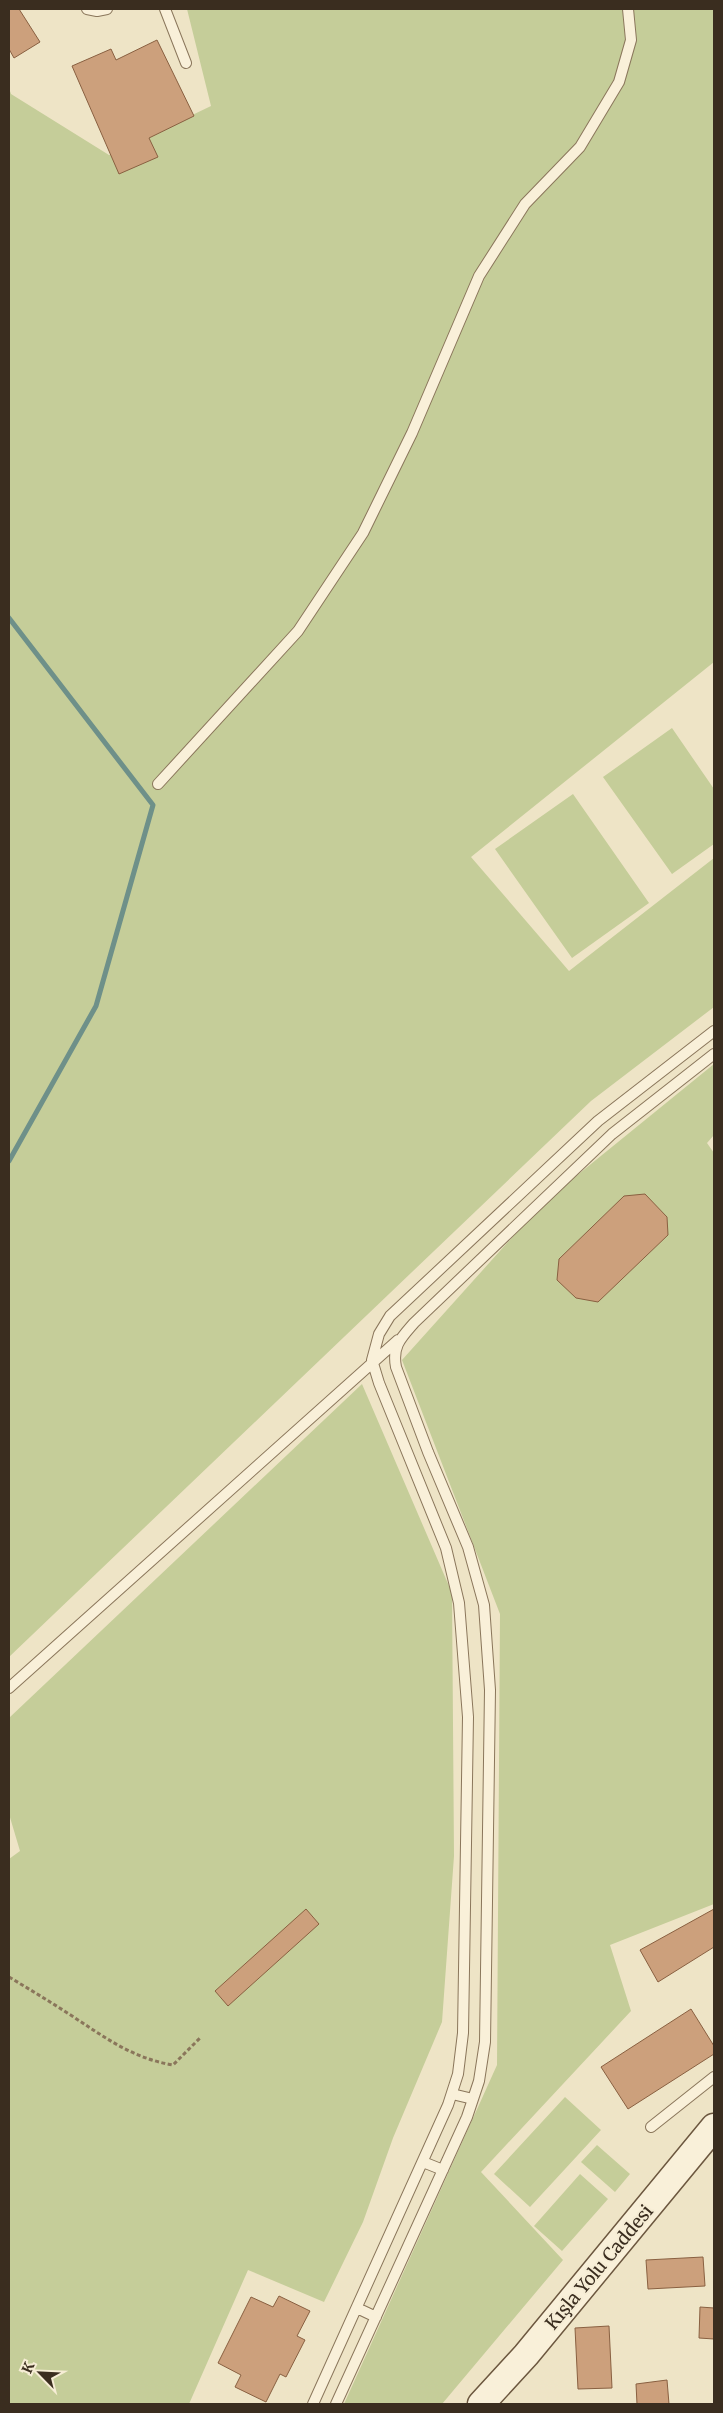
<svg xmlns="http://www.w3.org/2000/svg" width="723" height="2413" viewBox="0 0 723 2413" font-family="Merriweather,serif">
<rect width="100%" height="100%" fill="#eee4c6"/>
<path fill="#c5cd99" d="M187 9H714V662L471 857 569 971 714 858V1007L591 1101 9 1657V88L11 94 109 155 211 106Z
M672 728 714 789V844L672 874 603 777Z
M573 794 649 903 572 958 495 849Z
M714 1064V1135L707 1143 714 1153V1904L610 1945 631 2011 481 2172 563 2260 442 2404H344L497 2065 500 1614 402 1360 543 1203Z
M362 1384 452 1593 454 1856 442 2022 393 2138 363 2222 324 2302 248 2270 189 2404H9V1859L20 1851 9 1814V1718Z
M565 2097 601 2130 530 2207 494 2174Z
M597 2145 630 2174 615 2192 581 2162Z
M580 2174 608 2199 562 2251 534 2226Z"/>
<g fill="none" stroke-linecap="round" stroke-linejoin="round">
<path stroke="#6e9089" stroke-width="5" d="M9 618 153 805 96 1006 9 1161"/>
</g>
<path fill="#cca07c" stroke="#896041" d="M9 9H19L40 42 14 58 9 49Z
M157 40 194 116 149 138 158 157 119 174 72 66 111 49 116 60Z
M645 1194 667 1217 668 1235 598 1302 576 1298 557 1280 559 1259 624 1196Z
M306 1909 319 1924 228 2006 215 1991Z
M714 1909V1947L658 1982 640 1950Z
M691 2009 714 2046V2054L628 2109 601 2067Z
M703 2257 705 2286 648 2289 646 2260Z
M279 2296 310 2311 297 2336 305 2340 286 2377 280 2374 266 2402 235 2387 241 2375 218 2363 251 2297 273 2307Z
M700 2307 714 2308V2339L699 2338Z
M609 2326 612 2388 578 2389 575 2328Z
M667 2380 669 2404H637L636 2384Z"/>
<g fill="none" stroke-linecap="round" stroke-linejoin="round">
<defs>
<path id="lane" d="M87 9 97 11 107 9
M165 9 186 63
M158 784 298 631 363 533 412 433 479 276 525 204 580 147 619 82 631 40 628 9
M9 1688 398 1340
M452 2094 473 2099
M651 2127 714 2077
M423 2162 443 2170
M357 2308 376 2317
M313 2404 448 2105 458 2074 463 2033 468 1717 459 1603 446 1548 379 1383 372 1360 379 1334 390 1316 598 1121 714 1031
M336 2404 467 2117 479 2081 485 2042 490 1690 484 1605 468 1547 428 1452 396 1367C392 1346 401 1338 414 1323L612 1134 714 1054"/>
<path id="secondary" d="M481 2404 526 2355 714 2127"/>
</defs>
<use href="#lane" stroke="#8a765b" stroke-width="12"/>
<use href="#secondary" stroke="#6c573f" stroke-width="29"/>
<path stroke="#8a765b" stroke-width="3" stroke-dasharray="4 2.5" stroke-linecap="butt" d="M9 1977C29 1989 49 2001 69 2014 103 2036 131 2058 173 2065L200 2038"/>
<use href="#lane" stroke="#f9f0d9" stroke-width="10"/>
<use href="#secondary" stroke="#f9f0d9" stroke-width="26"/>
</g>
<g text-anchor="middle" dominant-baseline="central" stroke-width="4" stroke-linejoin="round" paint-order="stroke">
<g font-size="18" fill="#3a2d1f" stroke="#f6edd5">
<text transform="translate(599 2267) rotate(-50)">Kışla Yolu Caddesi</text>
</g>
</g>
<rect width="723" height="2413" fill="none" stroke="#3a2d1f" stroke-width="20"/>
<g transform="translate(40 2373) rotate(294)" stroke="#f6edd5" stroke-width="4" paint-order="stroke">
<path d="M0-4L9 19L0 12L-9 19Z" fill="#3a2d1f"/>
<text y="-8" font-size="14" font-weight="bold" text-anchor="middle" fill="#3a2d1f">K</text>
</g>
</svg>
